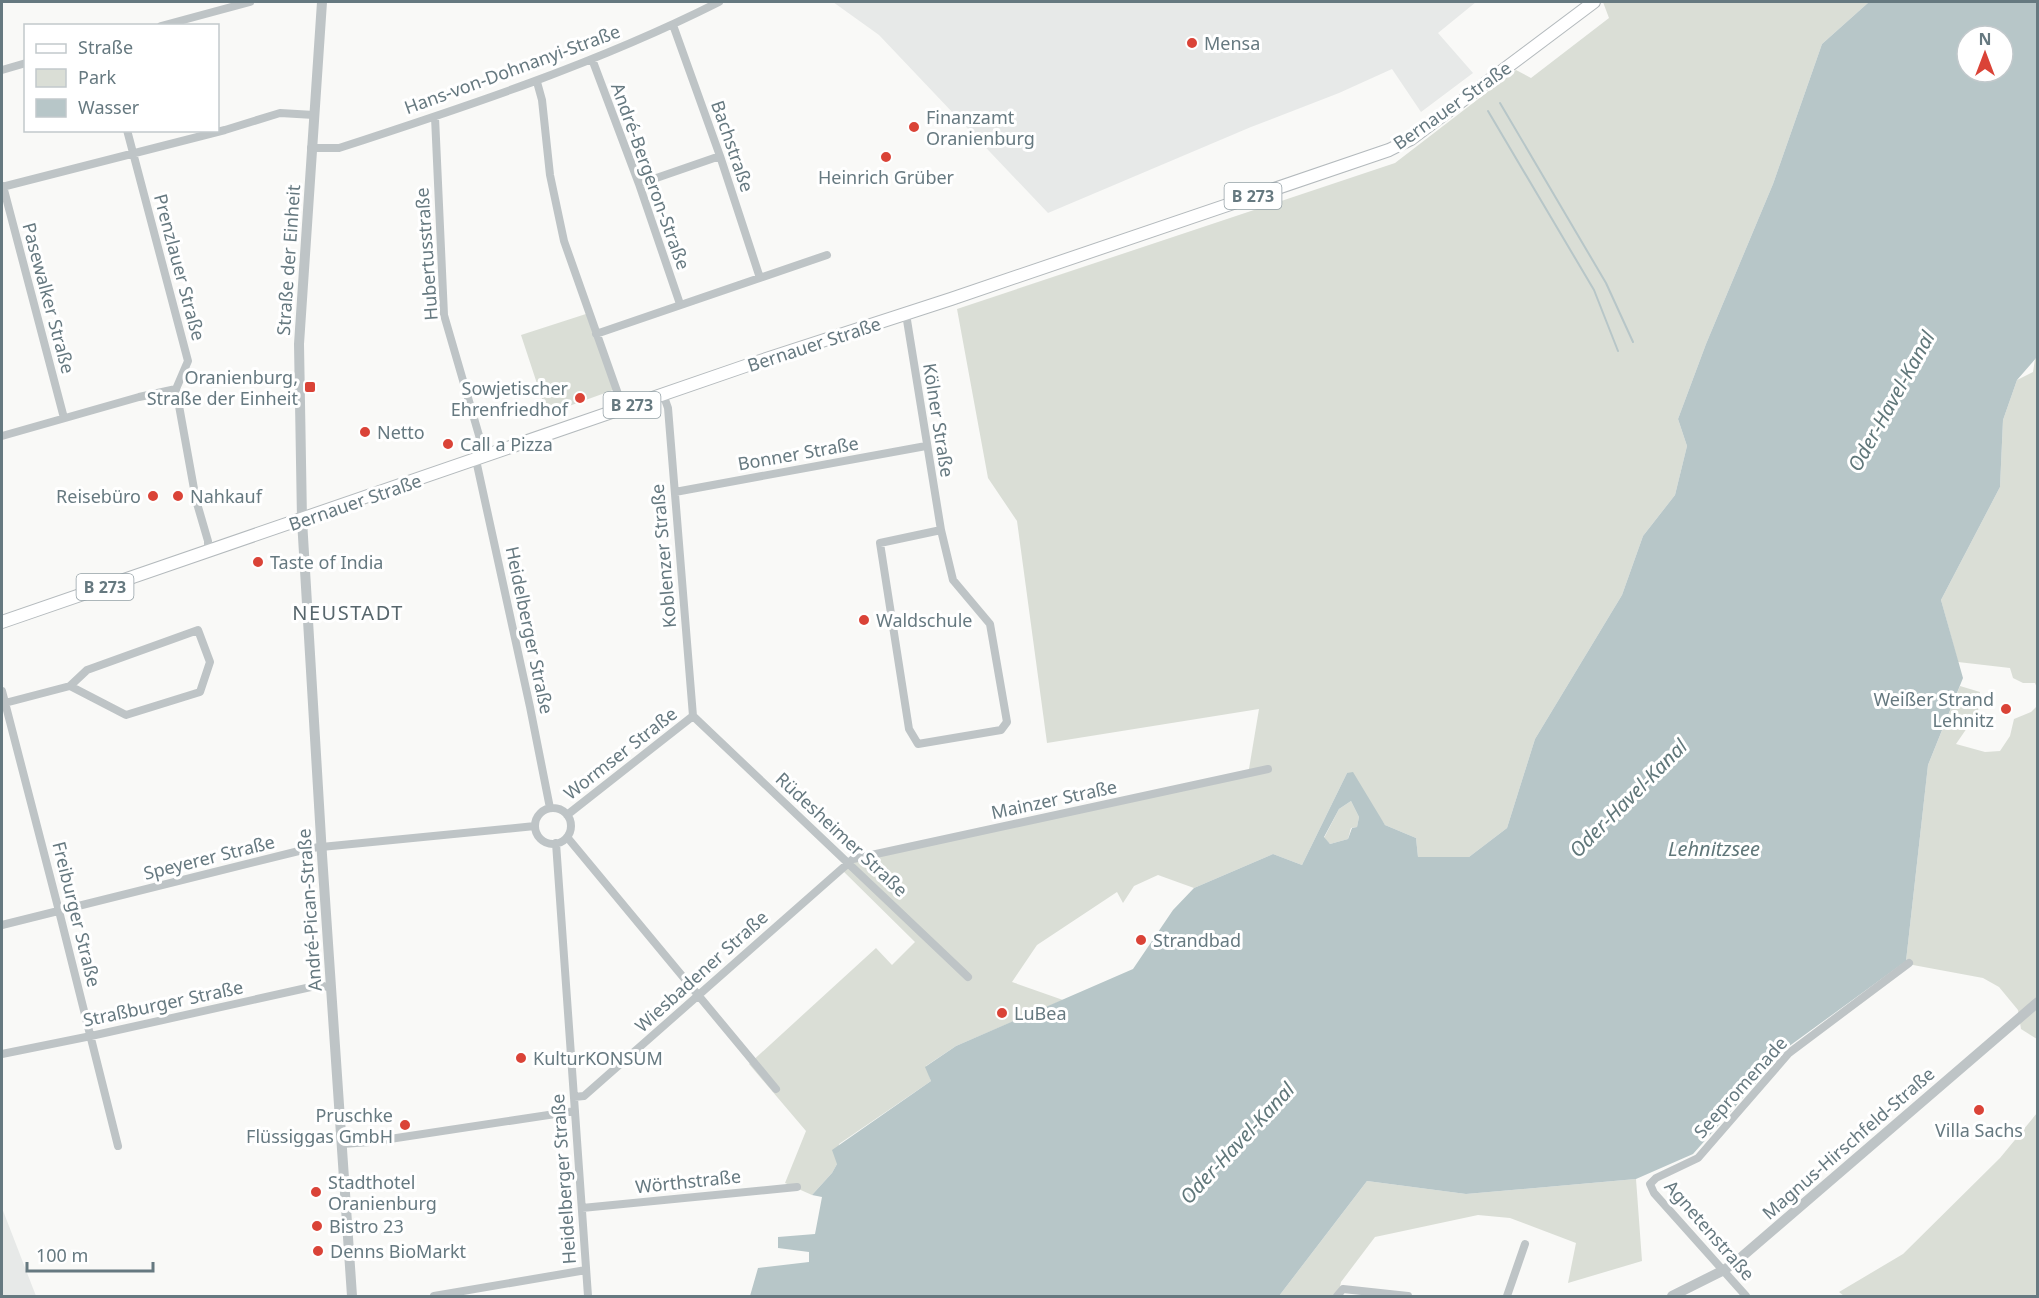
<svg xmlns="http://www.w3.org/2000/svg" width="2039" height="1298" viewBox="0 0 2039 1298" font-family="'Noto Sans',sans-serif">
<rect width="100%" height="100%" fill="#f9f9f7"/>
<path fill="#e7e9e8" d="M833 2H1476L1438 33 1473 73 1421 112 1392 69 1339 93 1251 127 1048 213 879 35Z
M2 1208 36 1296H2Z"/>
<path fill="#daded6" d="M1603 2H1869L1822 44 1773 184 1706 344 1678 419 1687 446 1675 495 1643 536 1622 595 1535 739 1507 828 1469 857H1418L1416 838 1385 825 1347 773 1302 865 1273 854 1194 888 1158 875 1134 886 1123 903 1117 892 1037 945 1012 982 1063 1000 956 1046 926 1066 931 1081 839 1144 837 1164 832 1173 812 1195 785 1183 806 1131 749 1064 876 948 892 965 915 942 839 867 854 859 1248 775 1259 709 1047 743 1017 521 988 478 957 309 1395 163 1516 70 1531 78 1609 18Z
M589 313 616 389 547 414 521 335Z
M2037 357V688L2035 683H2023L2013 678 2010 668 1958 662 1941 600 2000 487 2003 420 2017 380 2033 372 2035 359Z
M1960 686 1980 692 1978 712 1956 744 1985 752 2000 751 2010 736 2014 719 2031 712 2037 706V1039L2021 1029 2018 1010 1999 987 1983 978 1913 965 1906 961 1928 765Z
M1351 801 1359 817 1357 827 1351 828 1348 839 1330 844 1324 838 1339 809Z
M2037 1113V1296H1844L1839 1292 1903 1254 2000 1158Z
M1636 1179 1642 1261 1568 1283 1576 1243 1510 1218 1478 1215 1375 1237 1341 1282 1338 1296H1279L1367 1181 1466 1194Z"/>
<path fill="#b7c6c8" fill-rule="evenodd" d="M1869 2H2037V357L2017 380 2003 420 2000 487 1941 600 1963 678 1928 765 1906 961 1788 1047 1693 1154 1636 1179 1466 1194 1367 1181 1279 1296H750L758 1268 809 1262V1252L778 1248V1237L815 1234 822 1197 812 1195 832 1173 837 1164 832 1150 931 1081 925 1067 956 1046 1133 969 1173 910 1194 888 1273 854 1302 865 1347 773 1353 772 1385 825 1416 838 1418 857H1469L1507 828 1535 739 1622 595 1643 536 1675 495 1687 446 1678 419 1706 344 1773 184 1822 44ZM1967 36H2003V72H1967ZM1351 801 1359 817 1357 827 1352 828 1348 839 1330 844 1324 837 1339 809Z"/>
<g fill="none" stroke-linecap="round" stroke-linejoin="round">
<path stroke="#b7c6c8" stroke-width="2" d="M1500 103 1606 283 1633 342
M1488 111 1594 290 1618 351"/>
<defs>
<path id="primary" d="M2 622 754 363 951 299 1389 150 1411 139 1594 2"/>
</defs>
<use href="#primary" stroke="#b4babd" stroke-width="14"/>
<path stroke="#bec4c6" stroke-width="8" d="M673 25 720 156 760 278
M161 26 250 2
M592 59 639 184 680 304
M2 70 26 63
M537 82 542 100 550 175 564 241 623 408
M435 117 444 315 485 456
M127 130 188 361 176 389 196 500 208 541V552
M311 148H339C468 106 598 63 719 2
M639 184 720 156
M3 186 64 418
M2 187 225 130 280 113 314 115
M906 314 941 530 953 580 990 624 1007 722 1001 730 918 744 909 729 880 543 941 530
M596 334 827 255
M663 394 668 408 693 716
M2 436 139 397 176 389
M476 460 530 707 550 808
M675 492 926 446
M2 691 59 911 118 1146
M5 703 70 686 87 670 198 630 210 662 200 692 126 715 70 686
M693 716 968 977
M535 826a18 18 0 1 1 36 0a18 18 0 1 1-36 0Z
M567 815 693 716
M567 837 776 1089
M556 843 588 1296
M2 925 311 848 535 826
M2 1054 91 1036 320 985 331 988
M574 1097 584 1096 853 859 1268 769
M342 1144 370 1142 575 1111
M582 1208 797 1187
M434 1296 586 1270
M1337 1296 1343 1289 1408 1296
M1507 1296 1525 1244
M1746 1296 1654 1193 1650 1184 1656 1178 1698 1158 1789 1053 1909 963"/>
<path stroke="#bec4c6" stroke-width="10" d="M322 2 299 344 302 520 322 855 352 1296
M1672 1296 1724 1270 1738 1260 2038 1002"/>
<use href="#primary" stroke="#fff" stroke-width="12"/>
</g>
<g fill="#da4337" stroke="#fff" stroke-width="2">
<circle cx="1192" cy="43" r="6"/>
<circle cx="914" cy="127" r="6"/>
<circle cx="886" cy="157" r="6"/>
<rect x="304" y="381" width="12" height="12" rx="3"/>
<circle cx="580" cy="398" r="6"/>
<circle cx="365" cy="432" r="6"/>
<circle cx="448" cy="444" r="6"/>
<circle cx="153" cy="496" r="6"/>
<circle cx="178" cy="496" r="6"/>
<circle cx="258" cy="562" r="6"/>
<circle cx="864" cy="620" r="6"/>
<circle cx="2006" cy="709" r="6"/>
<circle cx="1141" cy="940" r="6"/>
<circle cx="1002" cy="1013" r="6"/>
<circle cx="521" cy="1058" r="6"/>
<circle cx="1979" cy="1110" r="6"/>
<circle cx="405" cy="1125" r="6"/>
<circle cx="316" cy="1192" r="6"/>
<circle cx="317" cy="1226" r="6"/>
<circle cx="318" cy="1251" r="6"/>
</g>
<g text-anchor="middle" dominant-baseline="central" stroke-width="6" stroke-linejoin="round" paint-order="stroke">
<g fill="#fff" stroke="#94a1a6" stroke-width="1.5">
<rect x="1224.5" y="183" width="57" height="26" rx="4.5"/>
<rect x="603.5" y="392" width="57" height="26" rx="4.5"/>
<rect x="76.5" y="574" width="57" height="26" rx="4.5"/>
</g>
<g font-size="16" font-weight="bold" fill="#667980">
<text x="1253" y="196">B 273</text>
<text x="632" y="405">B 273</text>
<text x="105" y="587">B 273</text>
</g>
<g font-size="18" fill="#667980" stroke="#fff" text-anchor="start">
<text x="1204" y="43">Mensa</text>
<text x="926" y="117">Finanzamt<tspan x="926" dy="21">Oranienburg</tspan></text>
<text x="886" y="177" text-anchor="middle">Heinrich Grüber</text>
<text x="298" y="377" text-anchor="end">Oranienburg,<tspan x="298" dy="21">Straße der Einheit</tspan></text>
<text x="568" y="388" text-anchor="end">Sowjetischer<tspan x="568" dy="21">Ehrenfriedhof</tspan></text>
<text x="377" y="432">Netto</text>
<text x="460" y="444">Call a Pizza</text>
<text x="141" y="496" text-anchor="end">Reisebüro</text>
<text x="190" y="496">Nahkauf</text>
<text x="270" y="562">Taste of India</text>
<text x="876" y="620">Waldschule</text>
<text x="1994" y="699" text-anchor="end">Weißer Strand<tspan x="1994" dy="21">Lehnitz</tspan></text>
<text x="1153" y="940">Strandbad</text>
<text x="1014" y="1013">LuBea</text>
<text x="533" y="1058">KulturKONSUM</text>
<text x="393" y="1115" text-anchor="end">Pruschke<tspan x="393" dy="21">Flüssiggas GmbH</tspan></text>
<text x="1979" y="1130" text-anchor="middle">Villa Sachs</text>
<text x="328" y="1182">Stadthotel<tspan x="328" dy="21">Oranienburg</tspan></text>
<text x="329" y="1226">Bistro 23</text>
<text x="330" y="1251">Denns BioMarkt</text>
</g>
<g font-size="18" fill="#667980" stroke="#fff">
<text transform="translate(512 69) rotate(-20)">Hans-von-Dohnanyi-Straße</text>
<text transform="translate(1452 105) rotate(-35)">Bernauer Straße</text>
<text transform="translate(733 146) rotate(71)">Bachstraße</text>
<text transform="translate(651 176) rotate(70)">André-Bergeron-Straße</text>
<text transform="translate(426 254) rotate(-94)">Hubertusstraße</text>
<text transform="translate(288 260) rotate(-86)">Straße der Einheit</text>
<text transform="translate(180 267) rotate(75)">Prenzlauer Straße</text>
<text transform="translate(49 298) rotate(75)">Pasewalker Straße</text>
<text transform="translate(814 344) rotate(-18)">Bernauer Straße</text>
<text transform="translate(939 420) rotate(81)">Kölner Straße</text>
<text transform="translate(798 453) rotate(-10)">Bonner Straße</text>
<text transform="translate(355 502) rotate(-19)">Bernauer Straße</text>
<text transform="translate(663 556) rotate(-95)">Koblenzer Straße</text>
<text transform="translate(530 630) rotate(78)">Heidelberger Straße</text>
<text transform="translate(620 753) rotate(-38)">Wormser Straße</text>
<text transform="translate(1054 799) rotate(-12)">Mainzer Straße</text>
<text transform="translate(842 834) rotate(43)">Rüdesheimer Straße</text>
<text transform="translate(209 857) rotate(-14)">Speyerer Straße</text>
<text transform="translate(309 910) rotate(-94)">André-Pican-Straße</text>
<text transform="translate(77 914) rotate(76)">Freiburger Straße</text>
<text transform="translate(701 971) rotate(-42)">Wiesbadener Straße</text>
<text transform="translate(163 1003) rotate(-12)">Straßburger Straße</text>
<text transform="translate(1740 1087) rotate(-48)">Seepromenade</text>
<text transform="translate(1848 1143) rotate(-41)">Magnus-Hirschfeld-Straße</text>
<text transform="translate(563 1179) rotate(-94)">Heidelberger Straße</text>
<text transform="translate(688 1181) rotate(-6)">Wörthstraße</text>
<text transform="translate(1710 1230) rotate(49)">Agnetenstraße</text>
</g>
<g font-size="20" font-style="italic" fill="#60777a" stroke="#fff">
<text transform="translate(1891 401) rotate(-61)">Oder-Havel-Kanal</text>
<text transform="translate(1628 798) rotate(-45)">Oder-Havel-Kanal</text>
<text x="1714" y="848">Lehnitzsee</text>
<text transform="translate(1237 1143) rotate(-47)">Oder-Havel-Kanal</text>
</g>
<g font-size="20" letter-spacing="1.5" fill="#57666c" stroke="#fff">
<text x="348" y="612">NEUSTADT</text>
</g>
</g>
<rect width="2039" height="1298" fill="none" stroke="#667980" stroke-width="6"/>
<rect x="24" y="24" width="195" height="108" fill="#ffffff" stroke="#c2c9cc" stroke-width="1.5"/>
<rect x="36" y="44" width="30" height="9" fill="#ffffff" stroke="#c2c9cc" stroke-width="1.5"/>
<text x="78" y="54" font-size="18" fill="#667980">Straße</text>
<rect x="36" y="69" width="30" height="18" fill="#daded6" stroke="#c2c9cc" stroke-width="1.5"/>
<text x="78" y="84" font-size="18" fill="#667980">Park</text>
<rect x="36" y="99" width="30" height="18" fill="#b7c6c8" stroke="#c2c9cc" stroke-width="1.5"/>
<text x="78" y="114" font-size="18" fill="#667980">Wasser</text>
<g transform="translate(1985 54)"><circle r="28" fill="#ffffff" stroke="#c2c9cc" stroke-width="1.5"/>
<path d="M0-4.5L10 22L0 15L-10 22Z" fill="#da4337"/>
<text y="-9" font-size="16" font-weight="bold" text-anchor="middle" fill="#667980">N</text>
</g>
<path d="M27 1262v9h126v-9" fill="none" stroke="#667980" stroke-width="3"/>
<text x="36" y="1262" font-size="18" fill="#667980" stroke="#ffffff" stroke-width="4.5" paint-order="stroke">100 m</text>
</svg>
